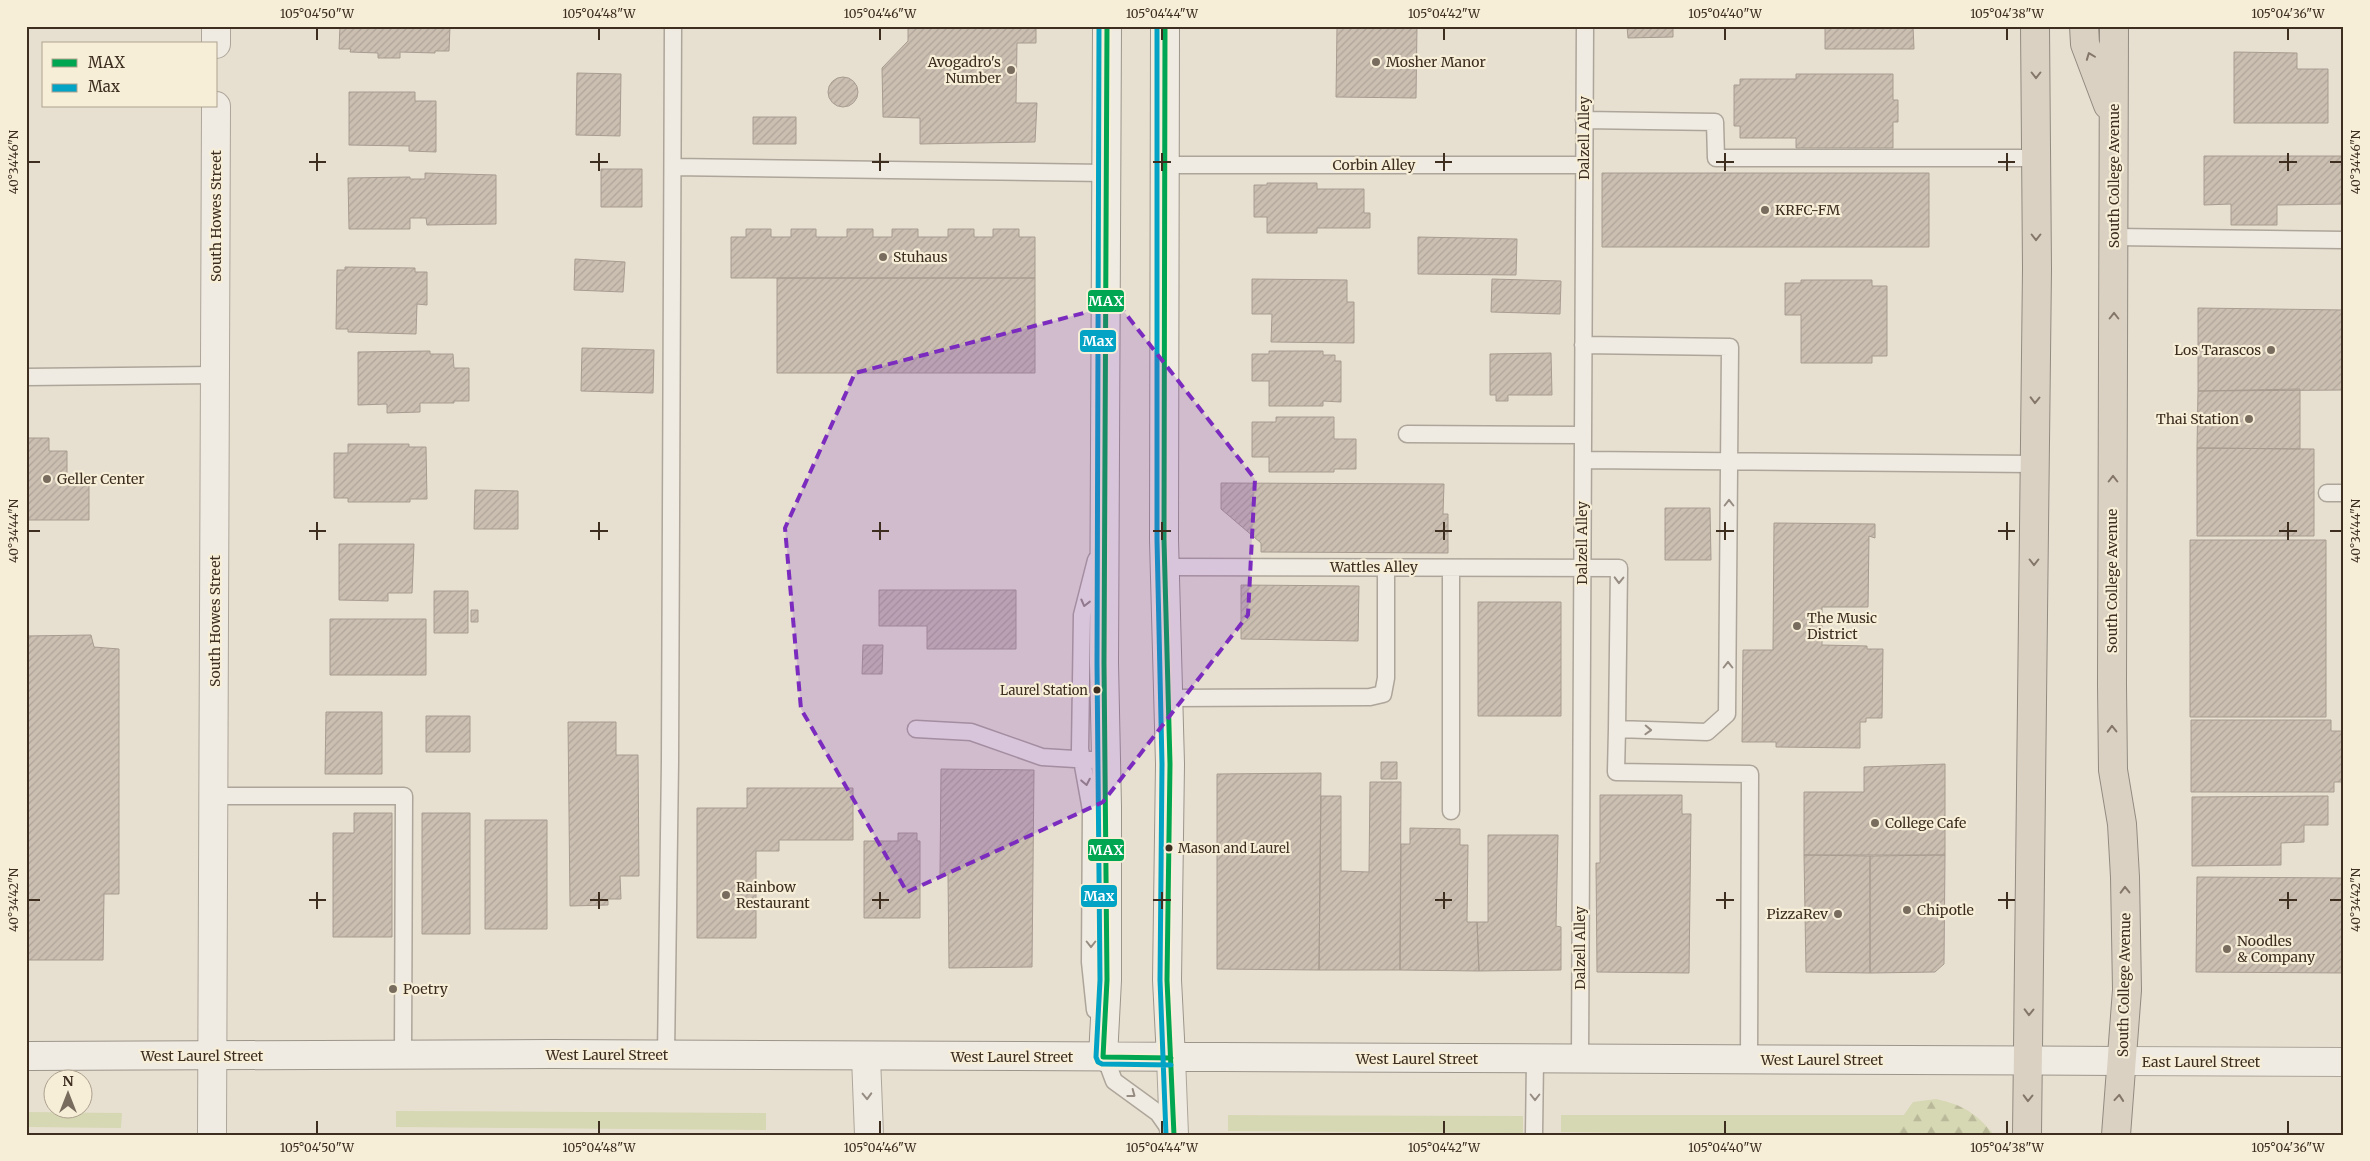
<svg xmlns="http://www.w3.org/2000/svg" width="2370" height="1161" viewBox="0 0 2370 1161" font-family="Merriweather,serif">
<defs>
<pattern id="forest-firs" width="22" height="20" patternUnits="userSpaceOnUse" patternTransform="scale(1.25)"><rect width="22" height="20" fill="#d6d7b3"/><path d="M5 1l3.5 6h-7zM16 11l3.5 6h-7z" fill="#b9b99a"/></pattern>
<pattern id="building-hatch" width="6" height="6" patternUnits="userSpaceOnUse" patternTransform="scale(1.25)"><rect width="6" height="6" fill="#cbbfb2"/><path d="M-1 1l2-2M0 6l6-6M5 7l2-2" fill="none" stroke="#afa499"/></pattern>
</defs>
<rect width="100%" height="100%" fill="#e7e0d1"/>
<path fill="#d6d7b3" d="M396 1111 766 1113V1130L396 1127Z
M26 1112 122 1113 121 1128 26 1127Z
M1228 1115 1523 1116V1133L1228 1131Z
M1561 1115H1951V1135L1561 1132Z"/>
<path fill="url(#forest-firs)" d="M1936 1099C1963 1105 1976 1113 1994 1135H1896V1126L1913 1102Z"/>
<path fill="url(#building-hatch)" stroke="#a89c90" d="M340 26H450L449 51H435V53L400 52V58H378V53L350 52 351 49H339Z
M908 26H1036V43H1017L1016 103H1037L1035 142 920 144V118L883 117 882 68 908 41Z
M1337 26H1417L1416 98 1336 97Z
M1627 26H1673V37L1628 38Z
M1825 26H1913L1914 49H1825Z
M2234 52 2297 53V69H2328V123H2234Z
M577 73 621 74 620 136 576 135Z
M1796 74H1893V100H1898V122H1893V148H1796V138H1740V126H1734V85H1740V79H1796Z
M828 92a15 15 0 1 1 30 0a15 15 0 1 1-30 0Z
M349 92H415V101H436V152L409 151V146L349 145Z
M753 117H796V144H753Z
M2204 156H2344V204L2277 205V225H2231V204L2204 205Z
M601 169H642V207H601Z
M425 173 496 175V224L427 225 426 218H410V229H349L348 178 410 177V179H425Z
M1602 173H1929V247H1602Z
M1267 183H1317V189H1364V213H1370V228H1317V233H1267V217H1254V185H1267Z
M746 229H771V237H791V229H816V237H847V229H873V237H892V229H918V237H948V229H974V237H993V229H1019V237H1035V278H731V237H746Z
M1418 237 1517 239 1516 275 1418 274Z
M575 259 625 262 623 292 574 290Z
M345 267 415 268V272H427V305L417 304 416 334 348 332V329H336L337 270H345Z
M777 278H1035V373H777Z
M1252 279 1347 280V302H1354V343L1271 342 1272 314H1252Z
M1492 279 1561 281 1560 314 1491 312Z
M1801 280H1872V286H1887V356H1872V363H1801V315H1785V283H1801Z
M2198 308 2344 310V390L2198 391Z
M582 348 654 350 653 393 581 391Z
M430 351V354H453L454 368H469V401H454V403H420V412L387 413V404L358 405V352Z
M1269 351H1323V355H1335V361H1341V402L1323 401V406H1269V381H1252V354H1269Z
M1551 353 1552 395H1508V401H1496V395H1490V354Z
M2300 389V449L2197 448 2198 391Z
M1276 417H1334V439H1356V469H1334V472H1269V457H1252V422H1276Z
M26 438H49V451H67V479H89V520H26Z
M348 444H409V447H426L427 499H410V502H348V498H334V453H348Z
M2197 448 2314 449V536H2197Z
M1221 483 1444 484 1443 514H1448V553L1261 552V543L1221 509Z
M475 490 518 491V529H474Z
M1665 508H1710L1711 560H1665Z
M1774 523 1875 524V538L1869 536 1868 607H1822V645L1867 646V649H1883L1882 718H1866V722H1860V748L1776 747V742H1742L1743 650H1773Z
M2190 540H2326V717H2190Z
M339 544H414L412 593H388V601L339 600Z
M1241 585 1359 586 1358 641 1241 639Z
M879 590H1016V649H927V626H879Z
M434 591H468V633H434Z
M1478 602H1561V716H1478Z
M471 610H478V622H471Z
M330 619H426V675H330Z
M91 635 94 647 119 649V894H104L103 960H26V636Z
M863 645H883L882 674H862Z
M326 712H382V774H325Z
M426 716H470V752H426Z
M2191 720H2331V731H2344V782H2334V792H2191Z
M568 722H616V755H638L639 876H620L621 899H608V905L570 906Z
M1381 762H1397V779H1381Z
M1945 764V855H1804V792H1864V767Z
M941 769 1034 770 1032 967 949 968 948 875H940Z
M1321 773 1319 970 1217 969V774Z
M1370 782H1401L1400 970H1319L1321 796H1341V871L1369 872Z
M747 788H853V840H779V851H756V938H697V808H747Z
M1600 795H1682V814H1691L1689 973 1597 972 1596 863H1600Z
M2328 796V825H2304V842L2281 843V865L2192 866V797Z
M354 813H392V937H333V833H354Z
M422 813H470V934H422Z
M485 820H547V929H485Z
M1410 828 1460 829V845H1468L1467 922H1477L1479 971 1400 970 1401 844H1410Z
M898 833H917V841H920V918H864V841H898Z
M1488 835H1558L1556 926 1561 927V970L1479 971 1477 922H1488Z
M1804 855 1870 856V973L1806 972Z
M1945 855 1944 964 1935 972 1870 973V856Z
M2197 877 2344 878V973L2196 972Z"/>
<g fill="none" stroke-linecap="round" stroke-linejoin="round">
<defs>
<path id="lane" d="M1584 120 1715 122 1716 158H2036
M1164 165H1584
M673 167 1106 173
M2115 237 2344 240
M26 377 215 375
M1407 434 1583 435
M1583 460 2035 464
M2327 493H2344
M1165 567 1619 568 1617 729 1707 732 1727 714 1730 347 1583 345
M1168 698 1370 697 1383 694 1386 678V568
M916 729 971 732 1042 757 1091 760
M1617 729 1616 772 1750 774 1749 1060
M215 796H404L403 1055
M1451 811V568
M1095 1010 1090 962 1091 810 1080 749 1082 615 1096 560
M1102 1049 1114 1081 1158 1113 1172 1133
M666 1055 670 762 673 26
M1580 1059 1585 26
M1534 1135 1535 1059"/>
<path id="street" d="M216 44V26
M866 1057 869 1135
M1171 1058 1174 1135
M2123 1061 2344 1062
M212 1135 216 106"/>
<path id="secondary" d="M1165 26 1164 540 1170 764 1167 980 1171 1058
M26 1056 551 1054 2123 1061
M1103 1057 1107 980V807L1104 663 1107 26"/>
<path id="highway" d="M2084 26 2085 44 2108 105
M2114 26 2112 685 2113 770 2122 824 2125 877 2127 990 2116 1135
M2027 1135 2037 269 2035 26"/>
</defs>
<use href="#lane" stroke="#ada599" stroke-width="19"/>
<use href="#street" stroke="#ada599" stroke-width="30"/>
<use href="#secondary" stroke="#9c958a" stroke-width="30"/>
<use href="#highway" stroke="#928b80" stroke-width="30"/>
<use href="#lane" stroke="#efebe3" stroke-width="16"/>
<use href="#street" stroke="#efebe3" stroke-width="28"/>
<use href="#secondary" stroke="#efebe3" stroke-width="28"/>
<use href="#highway" stroke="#dad1c2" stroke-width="28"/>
<defs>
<path id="bus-1" d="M1107 26 1104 663 1107 980 1103 1057 1171 1058
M1165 26 1164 540 1170 764 1167 980 1174 1135"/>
<path id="bus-2" d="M1099 26 1097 663 1100 980 1096 1057 1098 1062 1102 1064 1171 1065
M1157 26V540L1162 764 1160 980 1166 1135"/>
</defs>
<use href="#bus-1" stroke="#f7eed8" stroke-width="9"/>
<use href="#bus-2" stroke="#f7eed8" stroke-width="9"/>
<use href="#bus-1" stroke="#00a651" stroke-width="5"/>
<use href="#bus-2" stroke="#03a3c5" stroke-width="5"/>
</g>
<defs><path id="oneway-chevron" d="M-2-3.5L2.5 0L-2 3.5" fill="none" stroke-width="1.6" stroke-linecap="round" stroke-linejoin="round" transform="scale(1.25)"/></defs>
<g stroke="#847769">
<use href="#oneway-chevron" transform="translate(2090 56) rotate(-111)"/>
<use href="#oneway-chevron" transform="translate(2036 75) rotate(90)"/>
<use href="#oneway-chevron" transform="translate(2036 237) rotate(90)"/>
<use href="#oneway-chevron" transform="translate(2114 316) rotate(-90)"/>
<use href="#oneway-chevron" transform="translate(2035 400) rotate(91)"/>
<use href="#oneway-chevron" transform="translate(2113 479) rotate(-90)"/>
<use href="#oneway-chevron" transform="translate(2034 562) rotate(90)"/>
<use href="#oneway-chevron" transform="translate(2112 729) rotate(-91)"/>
<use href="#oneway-chevron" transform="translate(2125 890) rotate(-91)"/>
<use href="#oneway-chevron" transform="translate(2029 1012) rotate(91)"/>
<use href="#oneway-chevron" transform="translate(2028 1098) rotate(91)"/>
<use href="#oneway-chevron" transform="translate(2119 1098) rotate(-85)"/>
</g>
<g stroke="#968c82">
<use href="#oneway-chevron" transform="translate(1729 503) rotate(-90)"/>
<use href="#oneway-chevron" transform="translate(1619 580) rotate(91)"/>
<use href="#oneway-chevron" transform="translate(1085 603) rotate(104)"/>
<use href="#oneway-chevron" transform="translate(1728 665) rotate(-90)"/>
<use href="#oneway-chevron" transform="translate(1648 730) rotate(2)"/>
<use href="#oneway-chevron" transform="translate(1086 782) rotate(79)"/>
<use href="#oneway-chevron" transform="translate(1091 944) rotate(90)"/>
<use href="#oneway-chevron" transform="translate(1132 1094) rotate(37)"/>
<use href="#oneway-chevron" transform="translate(867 1096) rotate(88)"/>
<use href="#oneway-chevron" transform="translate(1535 1097) rotate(90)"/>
</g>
<path fill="#7b2cbf" fill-opacity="0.2" stroke="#7b2cbf" stroke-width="4" stroke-dasharray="10 6" stroke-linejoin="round" d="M1118 304 1255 479 1248 615 1103 802 907 892 801 709 785 528 855 373Z"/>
<path fill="none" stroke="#3d2e20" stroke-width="2" d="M317 28V40M599 28V40M880 28V40M1162 28V40M1444 28V40M1725 28V40M2007 28V40M2288 28V40M317 153V171M599 153V171M880 153V171M1162 153V171M1444 153V171M1725 153V171M2007 153V171M2288 153V171M28 162H40M309 162H326M590 162H608M872 162H889M1153 162H1171M1435 162H1452M1716 162H1734M1998 162H2015M2279 162H2297M2330 162H2342M317 522V540M599 522V540M880 522V540M1162 522V540M1444 522V540M1725 522V540M2007 522V540M2288 522V540M28 531H40M309 531H326M590 531H608M872 531H889M1153 531H1171M1435 531H1452M1716 531H1734M1998 531H2015M2279 531H2297M2330 531H2342M317 892V909M599 892V909M880 892V909M1162 892V909M1444 892V909M1725 892V909M2007 892V909M2288 892V909M28 900H40M309 900H326M590 900H608M872 900H889M1153 900H1171M1435 900H1452M1716 900H1734M1998 900H2015M2279 900H2297M2330 900H2342M317 1121V1134M599 1121V1134M880 1121V1134M1162 1121V1134M1444 1121V1134M1725 1121V1134M2007 1121V1134M2288 1121V1134"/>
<g fill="#786c5e" stroke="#f7eed8" stroke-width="2">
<circle cx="1376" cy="62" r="5"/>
<circle cx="1011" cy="70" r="5"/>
<circle cx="1765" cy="210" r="5"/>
<circle cx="883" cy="257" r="5"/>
<circle cx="2271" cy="350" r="5"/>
<circle cx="2249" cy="419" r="5"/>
<circle cx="47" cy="479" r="5"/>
<circle cx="1797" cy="626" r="5"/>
<circle cx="1875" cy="823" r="5"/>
<circle cx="726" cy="895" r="5"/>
<circle cx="1907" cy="910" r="5"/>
<circle cx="1838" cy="914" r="5"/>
<circle cx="2227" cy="949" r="5"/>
<circle cx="393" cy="989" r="5"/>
</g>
<g fill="#3d2e20" stroke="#f7eed8" stroke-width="2">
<circle cx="1097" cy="690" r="4.5"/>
<circle cx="1169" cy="848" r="4.5"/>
</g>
<g text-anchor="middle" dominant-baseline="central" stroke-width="4.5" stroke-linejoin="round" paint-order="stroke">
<g font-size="13" fill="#3d2e20" stroke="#f7eed8" text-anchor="end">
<text x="1088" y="690">Laurel Station</text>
<text x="1178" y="848" text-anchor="start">Mason and Laurel</text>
</g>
<g font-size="14" fill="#3d2e20" stroke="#f7eed8" text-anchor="start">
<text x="1001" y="62" text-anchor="end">Avogadro's<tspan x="1001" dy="16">Number</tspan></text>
<text x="1386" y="62">Mosher Manor</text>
<text x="1775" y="210">KRFC-FM</text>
<text x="893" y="257">Stuhaus</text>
<text x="2261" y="350" text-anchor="end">Los Tarascos</text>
<text x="2239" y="419" text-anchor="end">Thai Station</text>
<text x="57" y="479">Geller Center</text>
<text x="1807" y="618">The Music<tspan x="1807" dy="16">District</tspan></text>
<text x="1885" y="823">College Cafe</text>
<text x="736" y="887">Rainbow<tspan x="736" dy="16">Restaurant</tspan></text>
<text x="1917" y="910">Chipotle</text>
<text x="1828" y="914" text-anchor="end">PizzaRev</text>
<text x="2237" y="941">Noodles<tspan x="2237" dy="16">&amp; Company</tspan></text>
<text x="403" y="989">Poetry</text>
</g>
<g font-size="14" fill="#3d2e20" stroke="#f7eed8">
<text transform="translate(1584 138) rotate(-90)">Dalzell Alley</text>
<text x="1374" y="165">Corbin Alley</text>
<text transform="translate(2114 176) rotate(-90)">South College Avenue</text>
<text transform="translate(216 216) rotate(-90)">South Howes Street</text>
<text transform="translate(1582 543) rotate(-90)">Dalzell Alley</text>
<text x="1374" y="567">Wattles Alley</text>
<text transform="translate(2112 581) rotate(-90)">South College Avenue</text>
<text transform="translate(215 621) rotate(-90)">South Howes Street</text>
<text transform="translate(1580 948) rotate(-90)">Dalzell Alley</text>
<text transform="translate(2124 985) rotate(-89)">South College Avenue</text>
<text x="607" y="1055">West Laurel Street</text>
<text x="202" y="1056">West Laurel Street</text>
<text x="1012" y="1057">West Laurel Street</text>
<text x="1417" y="1059">West Laurel Street</text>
<text x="1822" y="1060">West Laurel Street</text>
<text x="2201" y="1062">East Laurel Street</text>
</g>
</g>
<g stroke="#f7eed8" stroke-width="2">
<rect x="1087" y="289" width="38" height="24" rx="5" fill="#00a651"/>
<rect x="1079" y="329" width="38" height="24" rx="5" fill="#03a3c5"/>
<rect x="1087" y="838" width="38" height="24" rx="5" fill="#00a651"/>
<rect x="1080" y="884" width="38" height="24" rx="5" fill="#03a3c5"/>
</g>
<g font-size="14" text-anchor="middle" font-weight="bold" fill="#fff">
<text x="1106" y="306">MAX</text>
<text x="1098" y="346">Max</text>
<text x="1106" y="855">MAX</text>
<text x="1099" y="901">Max</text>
</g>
<rect width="2370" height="1161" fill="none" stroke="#f7eed8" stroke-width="55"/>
<rect x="42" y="42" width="175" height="65" fill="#f7eed8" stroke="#ada18e"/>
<rect x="52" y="59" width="25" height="8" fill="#00a651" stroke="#ada18e"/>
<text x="88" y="68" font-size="15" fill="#3d2e20">MAX</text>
<rect x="52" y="84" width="25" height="8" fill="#03a3c5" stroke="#ada18e"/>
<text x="88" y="92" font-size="15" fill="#3d2e20">Max</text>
<g transform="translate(68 1094)"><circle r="24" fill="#f7eed8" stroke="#ada18e"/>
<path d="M0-4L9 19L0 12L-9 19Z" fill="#786c5e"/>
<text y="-8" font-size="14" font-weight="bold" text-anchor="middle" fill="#3d2e20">N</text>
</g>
<rect x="28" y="28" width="2314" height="1106" fill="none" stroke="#3d2e20" stroke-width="2"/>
<g font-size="12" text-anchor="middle" fill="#3d2e20">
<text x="317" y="18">105°04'50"W</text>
<text x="599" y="18">105°04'48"W</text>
<text x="880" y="18">105°04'46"W</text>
<text x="1162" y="18">105°04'44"W</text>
<text x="1444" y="18">105°04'42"W</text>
<text x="1725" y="18">105°04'40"W</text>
<text x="2007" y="18">105°04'38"W</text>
<text x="2288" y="18">105°04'36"W</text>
<text transform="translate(14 162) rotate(-90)" y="4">40°34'46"N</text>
<text transform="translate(2356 162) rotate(-90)" y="4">40°34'46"N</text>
<text transform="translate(14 531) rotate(-90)" y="4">40°34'44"N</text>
<text transform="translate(2356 531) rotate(-90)" y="4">40°34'44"N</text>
<text transform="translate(14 900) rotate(-90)" y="4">40°34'42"N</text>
<text transform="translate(2356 900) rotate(-90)" y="4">40°34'42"N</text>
<text x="317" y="1152">105°04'50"W</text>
<text x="599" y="1152">105°04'48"W</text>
<text x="880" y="1152">105°04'46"W</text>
<text x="1162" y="1152">105°04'44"W</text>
<text x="1444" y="1152">105°04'42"W</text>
<text x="1725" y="1152">105°04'40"W</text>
<text x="2007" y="1152">105°04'38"W</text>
<text x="2288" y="1152">105°04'36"W</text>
</g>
</svg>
